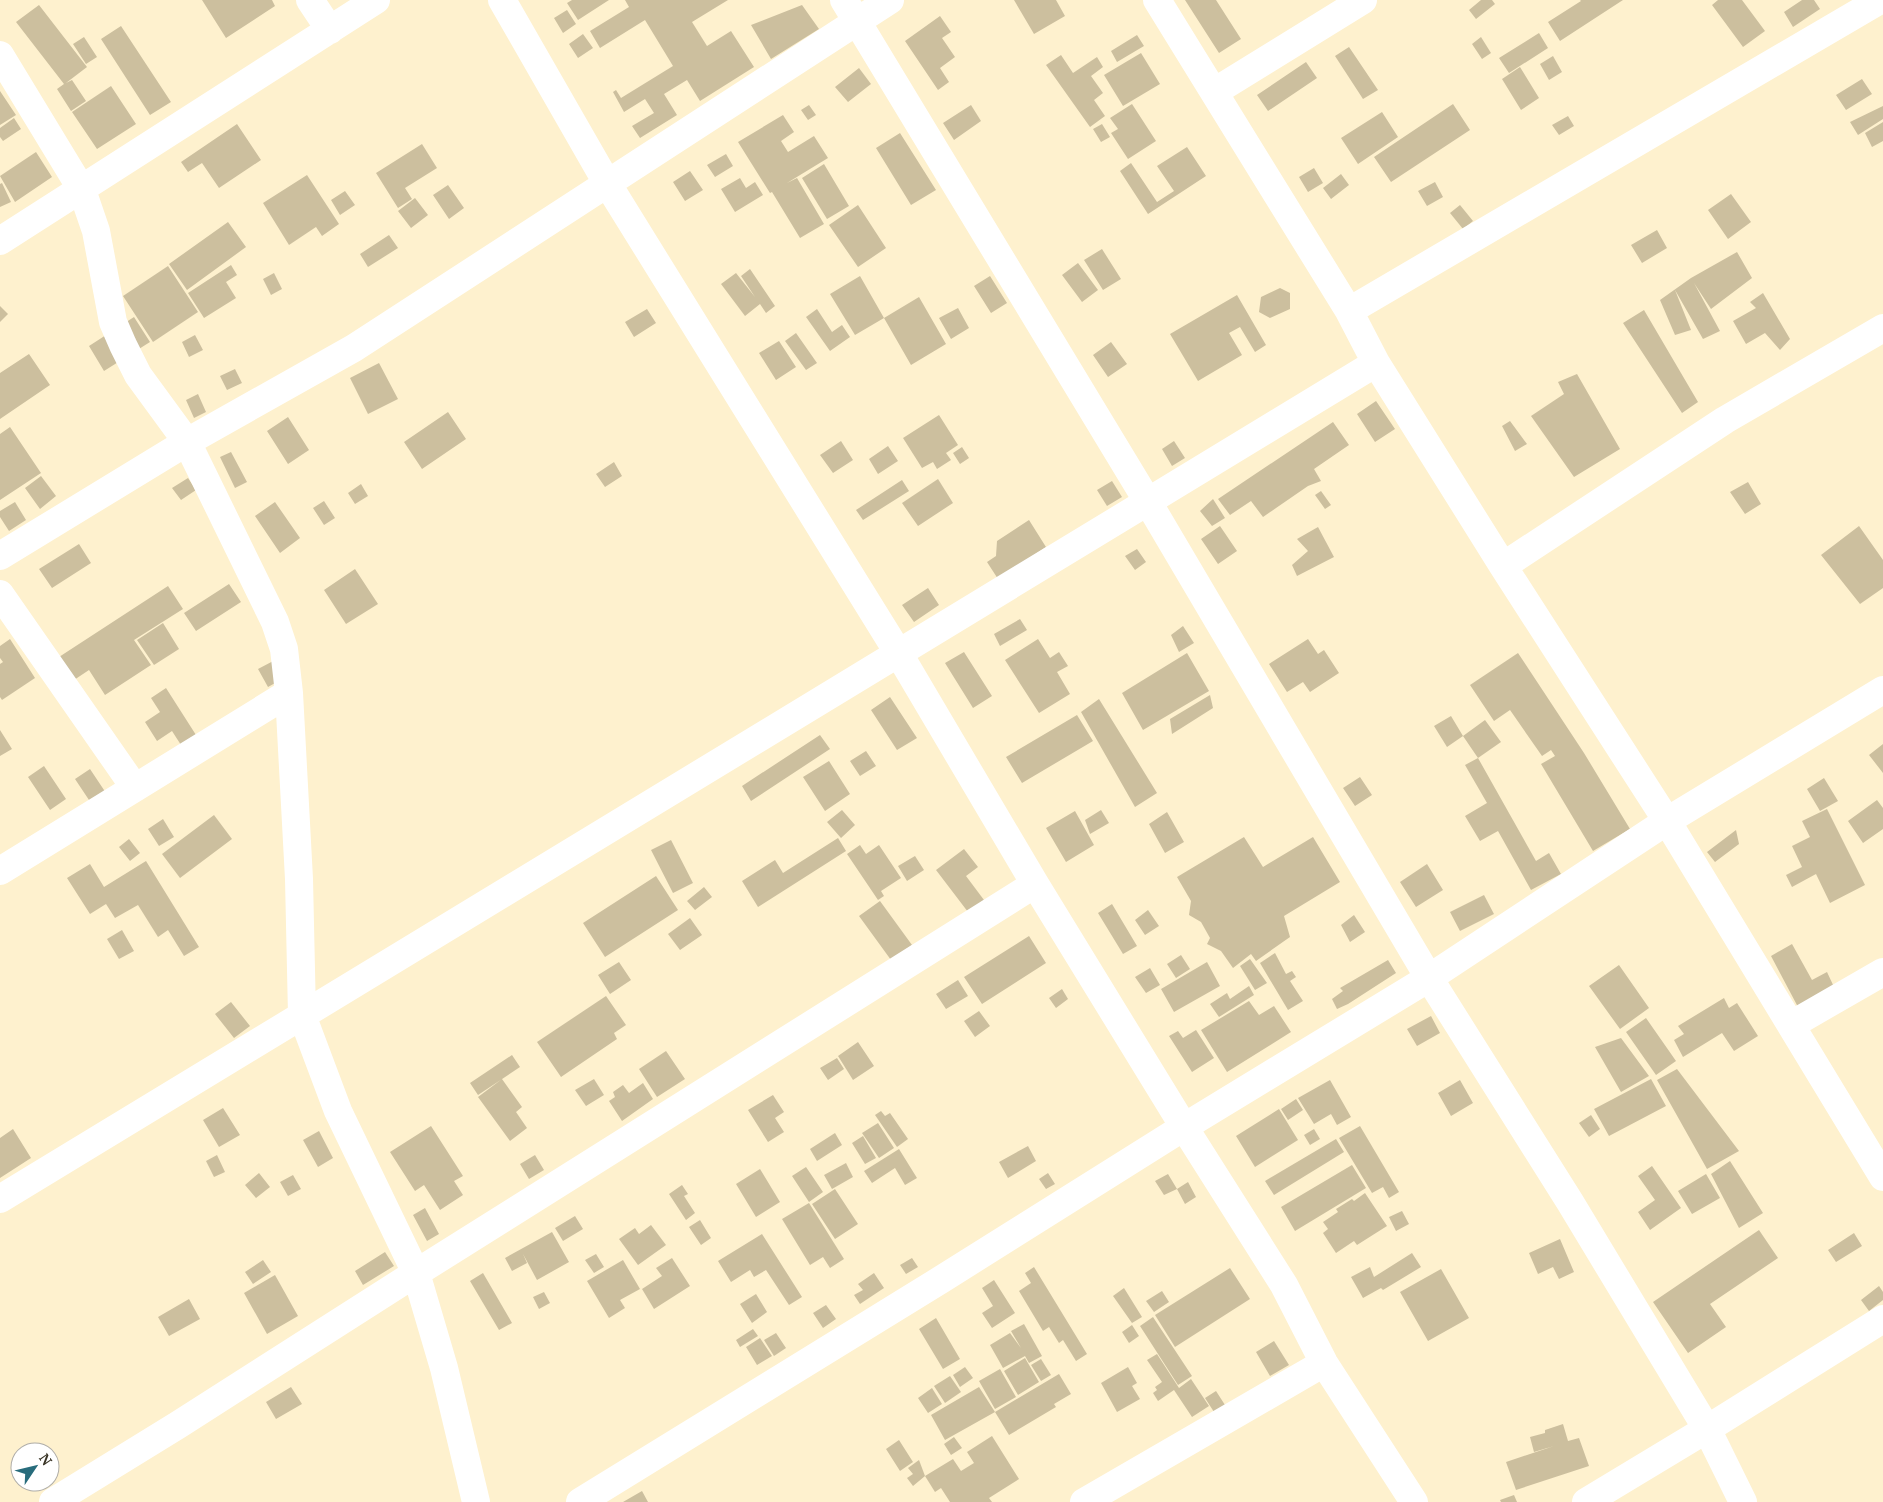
<svg xmlns="http://www.w3.org/2000/svg" width="1883" height="1502" viewBox="0 0 1883 1502" font-family="'PT Serif',serif">
<rect width="100%" height="100%" fill="#fef1ce"/>
<path fill="#ccbf9e" d="M202 0H272L275 6 226 38Z
M572 0H609L578 20 567 3Z
M625 0H728L692 22 707 46 731 31 754 67 700 101 687 80 664 94 677 115 640 138 632 126 654 113 645 99 624 112 613 92 616 90 621 98 673 66 645 20 600 48 590 31 629 7Z
M1014 0H1056L1065 16 1034 34Z
M1185 0H1216L1241 39 1219 53Z
M1481 0H1492L1495 4 1476 19 1469 10Z
M1580 0H1623L1560 41 1548 22 1581 1Z
M1718 0H1742L1765 31 1743 47 1712 5Z
M1802 0H1814L1820 9 1793 27 1784 12Z
M39 5 87 67 66 83 72 80 86 101 71 111 57 89 64 84 16 22Z
M802 5 819 29 771 59 751 25Z
M567 10 576 24 563 33 554 18Z
M940 16 951 32 942 38 955 57 940 68 949 82 938 90 905 41Z
M121 26 171 102 150 115 101 39Z
M1539 33 1548 48 1509 73 1499 58Z
M583 34 593 48 578 58 569 44Z
M1137 35 1144 46 1117 62 1111 51Z
M84 37 97 57 86 64 73 44Z
M1481 37 1491 53 1482 59 1472 44Z
M1349 47 1378 90 1363 99 1335 56Z
M1141 53 1160 84 1123 106 1104 75Z
M1061 55 1073 73 1097 57 1103 67 1091 76 1103 93 1094 100 1105 116 1090 127 1046 65Z
M1553 56 1562 72 1549 80 1540 64Z
M1306 62 1317 78 1268 111 1257 95Z
M1520 67 1539 98 1521 110 1502 79Z
M859 68 871 84 848 102 835 87Z
M1862 79 1872 94 1846 110 1836 95Z
M111 86 136 124 97 149 72 112Z
M0 91 16 115 0 125Z
M1132 104 1156 141 1128 159 1111 133 1118 129 1110 118Z
M1453 104 1470 130 1391 182 1374 157Z
M809 105 816 115 808 120 801 110Z
M971 105 981 121 954 140 943 123Z
M1883 106V119L1858 135 1850 122Z
M1382 112 1398 137 1358 164 1341 138Z
M783 115 794 132 781 141 788 152 814 136 828 158 787 183 797 178 824 224 800 238 772 192 770 193 738 142Z
M1568 116 1574 126 1559 135 1552 125Z
M14 118 21 129 3 141 0 137V128Z
M1883 122V141L1872 147 1865 133Z
M237 124 261 160 219 188 202 163 188 172 181 162Z
M1102 124 1110 137 1101 142 1093 129Z
M900 133 936 190 911 205 876 148Z
M422 144 437 168 405 188 412 199 398 208 376 173Z
M1187 147 1206 176 1148 214 1120 171 1131 163 1157 202 1174 191 1157 166Z
M36 152 52 177 15 202 0 176Z
M726 154 733 166 715 177 707 165Z
M824 164 849 206 827 219 802 178Z
M1314 168 1323 183 1308 192 1299 177Z
M690 171 703 190 685 201 673 182Z
M1341 174 1349 185 1331 199 1323 188Z
M307 175 339 224 322 236 316 227 289 245 263 203Z
M740 178 746 188 755 182 763 195 735 212 721 189Z
M1435 182 1443 197 1427 206 1418 191Z
M2 183 11 202 0 207V184Z
M448 185 464 208 449 219 433 195Z
M345 191 355 205 340 215 331 200Z
M1731 194 1751 222 1728 239 1708 210Z
M415 198 428 215 411 228 398 211Z
M858 205 886 248 858 267 829 225Z
M1460 205 1473 221 1463 229 1450 213Z
M228 222 246 247 187 290 169 264Z
M1657 230 1667 248 1642 263 1631 245Z
M389 235 398 248 368 267 360 254Z
M1102 249 1121 279 1103 290 1084 260Z
M1737 252 1752 278 1711 309 1694 283 1720 331 1703 339 1675 290 1691 330 1675 335 1660 300 1691 278Z
M1078 263 1098 290 1082 302 1062 275Z
M231 265 237 275 226 282 236 298 204 318 188 293Z
M168 266 198 312 153 342 123 296Z
M750 269 775 306 766 313 760 304 745 316 721 284 736 273 755 297 741 276Z
M274 273 282 289 271 295 263 279Z
M860 276 884 318 855 335 830 294Z
M990 276 1007 303 991 313 974 286Z
M1280 288 1290 293V309L1270 318 1259 312 1261 297Z
M1763 293 1790 339 1780 350 1765 333 1746 344 1733 321 1756 308 1750 302Z
M1237 295 1266 345 1255 352 1240 327 1229 333 1242 355 1198 381 1170 334Z
M919 297 946 344 911 365 884 318Z
M0 306 8 314 0 322Z
M958 308 969 328 951 339 939 318Z
M647 309 656 323 634 337 625 322Z
M817 309 832 332 842 325 850 337 830 351 806 317Z
M1644 310 1698 402 1682 413 1623 323Z
M134 317 150 342 104 371 89 346Z
M796 333 817 363 806 370 785 341Z
M195 335 203 350 189 357 182 342Z
M779 341 796 367 776 380 759 353Z
M1111 342 1127 364 1108 377 1093 355Z
M29 354 50 385 0 419V373Z
M379 363 398 399 368 414 350 378Z
M235 369 242 383 227 390 220 376Z
M1577 374 1620 449 1574 477 1531 416 1564 394 1558 382Z
M198 394 206 412 194 418 186 400Z
M1376 401 1395 429 1375 442 1357 414Z
M448 412 466 439 422 469 404 442Z
M939 415 958 445 946 453 951 460 937 469 933 462 922 468 903 438Z
M288 417 309 450 288 464 267 431Z
M1510 421 1527 444 1515 451 1502 426Z
M1333 422 1349 445 1314 469 1321 481 1308 486 1263 517 1251 501 1230 515 1218 499Z
M10 427 41 473 0 500V434Z
M841 441 853 460 833 473 820 455Z
M1174 441 1185 458 1172 466 1162 449Z
M888 446 898 461 878 474 869 459Z
M962 447 969 458 960 464 953 453Z
M231 452 247 482 235 488 220 457Z
M614 462 622 476 605 487 596 474Z
M41 476 56 496 40 509 25 488Z
M188 478 196 490 181 500 172 488Z
M938 479 953 503 918 526 902 503Z
M902 480 909 491 863 520 856 510Z
M1112 481 1122 497 1107 506 1097 490Z
M1748 482 1761 504 1745 514 1730 492Z
M361 484 368 496 355 504 348 493Z
M1321 491 1331 505 1325 509 1315 495Z
M1213 499 1225 518 1212 526 1200 511Z
M324 501 335 518 324 525 313 508Z
M15 502 26 520 9 531 0 517V511Z
M275 502 300 538 280 553 255 516Z
M1029 520 1046 547 998 579 987 562 996 556 997 541Z
M1220 526 1237 551 1218 564 1201 539Z
M1859 526 1883 560V588L1860 604 1821 555Z
M1318 527 1334 557 1297 576 1292 565 1308 551 1297 539Z
M79 544 91 563 52 588 39 569Z
M1137 549 1146 562 1135 570 1125 556Z
M355 569 378 604 346 624 324 590Z
M229 584 241 602 196 631 184 613Z
M168 586 183 609 134 640 151 665 105 695 89 670 74 680 59 657Z
M928 588 939 605 914 622 902 605Z
M1020 619 1027 630 1000 646 994 634Z
M163 623 179 649 154 665 137 640Z
M1183 626 1194 643 1179 652 1171 635Z
M10 639 35 678 2 700 0 697V664L3 662 0 658V646Z
M1038 639 1050 658 1059 652 1068 666 1057 672 1070 694 1039 713 1005 660Z
M1308 639 1318 654 1324 650 1339 673 1310 692 1303 682 1287 692 1269 664Z
M964 652 992 696 973 708 945 663Z
M1187 653 1209 691 1143 730 1122 693Z
M1518 653 1584 753 1630 829 1593 851 1541 764 1555 756 1551 750 1542 756 1510 710 1494 721 1470 685Z
M277 659 286 677 268 687 258 669Z
M166 688 196 735 181 745 172 731 157 741 145 722 160 712 151 698Z
M1210 695 1213 708 1172 734 1170 719Z
M890 697 917 738 897 750 871 710Z
M1099 699 1157 793 1135 807 1081 712Z
M1077 715 1093 741 1022 783 1006 757Z
M1451 716 1463 736 1485 720 1501 742 1478 758 1536 861 1549 853 1561 874 1531 890 1498 831 1480 841 1465 816 1487 803 1465 765 1478 758 1463 736 1447 747 1434 726Z
M0 730 12 749 0 756Z
M820 735 830 749 751 801 742 786Z
M1883 744V773L1869 755Z
M866 751 876 766 860 776 850 761Z
M829 761 850 794 825 811 803 777Z
M44 766 66 799 50 810 28 777Z
M90 769 106 793 91 803 75 779Z
M1360 777 1372 795 1355 806 1343 788Z
M1824 778 1838 801 1820 811 1807 789Z
M1877 800 1883 808V829L1863 843 1848 821Z
M1827 809 1865 885 1830 903 1816 874 1792 887 1786 875 1802 867 1792 846 1810 837 1802 821Z
M842 810 855 825 841 838 827 822Z
M1101 810 1109 823 1090 834 1085 820Z
M1075 811 1094 845 1066 862 1046 828Z
M1167 812 1184 842 1165 853 1149 824Z
M214 815 232 839 180 878 162 854Z
M163 819 174 837 159 846 148 829Z
M1736 830 1739 844 1715 862 1707 852Z
M1244 837 1263 867 1313 837 1340 882 1284 916 1290 937 1256 961 1251 954 1233 968 1221 951 1207 944 1210 938 1201 922 1189 915 1191 901 1177 877Z
M838 838 846 851 758 907 742 881 775 860 783 873Z
M129 839 140 853 130 861 119 847Z
M671 840 693 883 673 893 651 850Z
M860 845 866 854 879 845 901 878 881 891 884 896 878 900 847 854Z
M964 849 978 867 966 876 984 900 968 912 936 870Z
M915 856 924 870 907 881 898 866Z
M146 861 199 947 184 956 168 930 158 937 138 905 115 918 106 904 90 914 67 878 90 864 104 887Z
M1427 864 1443 890 1416 907 1400 882Z
M656 876 678 910 605 957 583 923Z
M704 887 712 897 695 910 687 901Z
M1484 895 1494 914 1460 931 1450 912Z
M880 901 912 945 891 960 859 916Z
M1112 904 1137 946 1123 954 1098 913Z
M1148 910 1159 926 1145 935 1135 920Z
M1354 915 1365 932 1350 942 1341 925Z
M690 918 702 935 680 950 668 934Z
M122 930 134 951 119 959 107 939Z
M1029 936 1046 963 982 1004 964 977Z
M1792 944 1812 980 1827 972 1834 987 1798 1007 1771 956Z
M1275 953 1286 974 1292 971 1296 977 1290 981 1303 1001 1288 1010 1260 963Z
M1181 955 1190 969 1176 978 1167 964Z
M1250 959 1267 983 1255 990 1240 966Z
M1388 960 1396 973 1348 1004 1337 1009 1332 999 1343 991 1340 988Z
M619 962 631 980 610 994 598 975Z
M1207 962 1220 986 1174 1012 1161 989Z
M1619 965 1649 1008 1620 1029 1589 986Z
M1150 968 1160 985 1146 993 1135 977Z
M958 980 968 996 946 1009 936 994Z
M1249 986 1254 995 1219 1017 1210 1004 1227 993 1230 999Z
M1062 989 1068 999 1056 1008 1049 998Z
M606 996 626 1025 614 1033 617 1039 561 1077 537 1042Z
M1724 998 1729 1008 1737 1003 1758 1036 1734 1051 1722 1033 1683 1057 1674 1040 1684 1034 1678 1026Z
M1249 1001 1259 1015 1274 1006 1291 1032 1227 1072 1201 1030Z
M231 1002 250 1026 234 1038 215 1014Z
M979 1011 990 1026 975 1037 964 1021Z
M1431 1016 1440 1033 1417 1046 1407 1029Z
M1646 1018 1676 1061 1656 1075 1626 1032Z
M1196 1030 1214 1058 1192 1072 1169 1036 1178 1031 1183 1038Z
M1621 1038 1649 1076 1621 1092 1595 1047Z
M858 1042 874 1066 853 1080 838 1056Z
M666 1051 685 1079 657 1097 639 1069Z
M512 1055 520 1067 478 1095 470 1083Z
M837 1058 844 1069 828 1080 820 1068Z
M1677 1069 1739 1151 1707 1169 1657 1080Z
M502 1079 522 1107 516 1112 527 1128 510 1141 478 1097Z
M594 1079 604 1095 586 1106 575 1090Z
M1651 1079 1666 1106 1609 1136 1594 1109Z
M1330 1080 1351 1117 1337 1125 1331 1114 1314 1124 1298 1098Z
M1460 1080 1473 1103 1451 1116 1438 1093Z
M643 1083 653 1099 622 1121 609 1101 615 1097 613 1092 623 1085 629 1093Z
M773 1095 784 1112 775 1118 784 1132 768 1142 748 1110Z
M1296 1099 1303 1110 1288 1120 1281 1109Z
M223 1108 240 1135 219 1147 203 1120Z
M1279 1109 1298 1140 1255 1167 1236 1136Z
M881 1111 885 1116 890 1113 908 1139 897 1147 875 1115Z
M1591 1115 1600 1129 1589 1137 1579 1123Z
M878 1123 894 1148 879 1158 862 1133Z
M431 1126 463 1176 454 1181 463 1195 440 1210 424 1185 415 1191 390 1152Z
M1360 1126 1399 1192 1389 1198 1383 1187 1372 1193 1339 1138Z
M13 1129 31 1158 0 1178V1138Z
M1314 1129 1320 1139 1310 1145 1304 1135Z
M319 1131 333 1158 318 1167 303 1140Z
M835 1133 842 1145 817 1161 810 1149Z
M863 1136 876 1158 865 1164 852 1143Z
M1336 1139 1344 1152 1274 1195 1265 1181Z
M1028 1146 1036 1161 1008 1178 999 1162Z
M899 1149 917 1178 905 1185 895 1168 872 1183 864 1171Z
M217 1155 225 1172 214 1177 206 1161Z
M535 1155 544 1170 529 1179 520 1164Z
M1730 1161 1763 1213 1739 1228 1711 1174Z
M846 1163 853 1177 832 1189 824 1175Z
M1352 1165 1366 1188 1295 1231 1281 1207Z
M1652 1166 1681 1208 1650 1230 1638 1212 1655 1200 1638 1176Z
M806 1167 823 1192 809 1202 792 1176Z
M760 1169 780 1202 756 1217 736 1184Z
M259 1173 270 1187 256 1198 245 1185Z
M1048 1173 1055 1184 1046 1189 1039 1179Z
M1168 1174 1177 1189 1188 1182 1196 1197 1185 1204 1177 1189 1164 1195 1155 1181Z
M1706 1174 1720 1198 1692 1214 1678 1191Z
M293 1175 301 1189 288 1196 280 1182Z
M682 1185 688 1194 684 1196 695 1213 686 1220 669 1194Z
M835 1189 858 1224 835 1239 812 1204Z
M1365 1193 1387 1226 1357 1245 1354 1241 1336 1253 1323 1233 1328 1229 1323 1222 1338 1212 1336 1209 1352 1199 1354 1201Z
M809 1203 844 1259 830 1268 823 1257 810 1265 782 1219Z
M425 1208 439 1234 427 1241 413 1215Z
M1402 1211 1409 1224 1396 1231 1389 1217Z
M575 1216 583 1229 563 1241 555 1228Z
M700 1220 711 1238 701 1245 689 1227Z
M651 1225 666 1245 638 1265 619 1239 635 1228 639 1234Z
M1759 1230 1778 1258 1710 1304 1726 1327 1688 1353 1653 1302Z
M552 1232 569 1262 537 1280 523 1254 527 1263 512 1271 505 1258Z
M1854 1233 1862 1246 1836 1262 1828 1250Z
M762 1234 802 1297 789 1305 766 1270 754 1277 750 1270 731 1282 718 1261Z
M1560 1239 1574 1272 1559 1279 1553 1267 1538 1274 1529 1253Z
M385 1252 394 1266 363 1285 355 1271Z
M1412 1253 1421 1267 1383 1290 1381 1288 1363 1298 1351 1277 1370 1267 1374 1277Z
M596 1254 604 1267 594 1273 585 1260Z
M672 1258 690 1286 654 1309 642 1289 662 1276 656 1268Z
M912 1258 918 1267 906 1274 900 1265Z
M263 1260 271 1272 253 1284 245 1272Z
M623 1260 640 1289 620 1300 625 1308 609 1318 587 1281Z
M1034 1267 1087 1354 1076 1361 1063 1340 1059 1343 1049 1327 1043 1331 1019 1291 1031 1283 1025 1273Z
M1230 1268 1250 1299 1175 1347 1155 1315Z
M1441 1269 1469 1318 1428 1341 1400 1292Z
M483 1273 512 1323 499 1330 470 1281Z
M874 1273 884 1288 860 1304 854 1295 863 1290 858 1284Z
M275 1275 298 1316 267 1334 244 1293Z
M994 1280 1015 1313 992 1328 982 1313 993 1306 982 1288Z
M1879 1286 1883 1292V1300L1869 1311 1861 1300Z
M1124 1288 1142 1317 1132 1323 1113 1296Z
M1162 1291 1169 1302 1154 1312 1146 1301Z
M544 1292 550 1303 539 1309 533 1297Z
M756 1294 767 1312 752 1323 740 1304Z
M189 1299 200 1319 169 1336 158 1317Z
M826 1305 836 1319 823 1328 813 1313Z
M1153 1317 1192 1376 1178 1385 1140 1326Z
M936 1318 960 1359 943 1369 919 1329Z
M1024 1324 1042 1356 1029 1363 1025 1356 1003 1368 990 1345 1010 1333 1021 1348 1011 1331Z
M1132 1325 1139 1336 1129 1343 1122 1332Z
M753 1329 758 1336 740 1347 736 1340Z
M776 1333 786 1348 774 1356 764 1340Z
M760 1338 772 1356 757 1365 746 1347Z
M1274 1341 1289 1365 1270 1376 1256 1352Z
M1157 1354 1179 1388 1191 1379 1209 1406 1192 1417 1174 1390 1158 1401 1153 1393 1157 1390 1155 1387 1162 1382 1147 1360Z
M1025 1358 1039 1382 1018 1395 1004 1371Z
M1041 1359 1051 1375 1041 1381 1031 1365Z
M965 1367 973 1378 960 1387 953 1375Z
M1128 1367 1137 1383 1132 1386 1140 1399 1117 1412 1101 1383Z
M1000 1369 1016 1397 995 1409 979 1381Z
M1059 1374 1071 1394 1054 1404 1056 1407 1009 1435 995 1412Z
M950 1376 961 1392 945 1403 934 1386Z
M291 1387 302 1404 276 1419 266 1402Z
M979 1387 995 1412 945 1440 931 1415Z
M932 1388 942 1404 928 1413 918 1398Z
M1216 1391 1225 1405 1214 1412 1205 1398Z
M1563 1424 1568 1441 1579 1438 1589 1466 1516 1490 1506 1462 1554 1446 1534 1452 1530 1437 1545 1433V1430Z
M992 1436 1019 1479 989 1498 992 1502H950L941 1488 935 1492 925 1476 953 1459 961 1471 974 1463 967 1452Z
M954 1437 962 1448 951 1455 944 1444Z
M899 1440 913 1462 900 1471 886 1449Z
M919 1460 925 1476 913 1486 907 1478 913 1474 908 1468Z
M642 1491 648 1502H623Z
M1514 1495 1517 1502H1501L1500 1500Z"/>
<g fill="none" stroke-linecap="round" stroke-linejoin="round">
<path stroke="#fff" stroke-width="28" d="M310 0 330 30
M502 0 607 183 899 654 1035 884 1184 1127 1284 1285 1324 1363 1414 1502
M844 0 1148 502 1429 978 1570 1202 1707 1429 1743 1502
M1157 0 1349 311 1376 363 1503 566 1667 821 1883 1177
M0 55 82 190 96 231 113 322 123 345 138 375 187 442 275 622 284 649 289 693 299 879 302 1015 338 1111 416 1273 444 1368 476 1502
M1214 92 1363 0
M0 241 376 0
M1349 311 1880 0
M0 556 187 442 354 348 890 0
M1503 566 1725 420 1883 328
M0 594 135 788
M0 871 289 693
M1791 1025 1883 972
M0 1199 1376 363
M53 1502 178 1425 416 1273 1035 884
M580 1502 942 1279 1184 1127 1429 978 1667 821 1883 690
M1084 1502 1324 1363
M1586 1502 1707 1429 1883 1319"/>
</g>
<g transform="translate(35 1467) rotate(55)"><circle r="24" fill="#ffffff" stroke="#afada8"/>
<path d="M0-4L9 19L0 12L-9 19Z" fill="#286c7c"/>
<text y="-8" font-size="14" font-weight="bold" text-anchor="middle" fill="#383325">N</text>
</g>
</svg>
